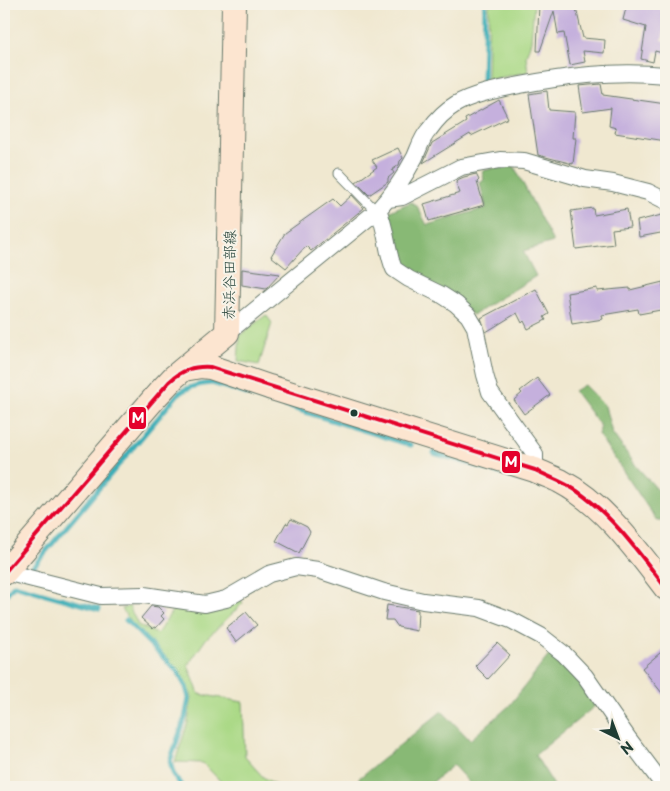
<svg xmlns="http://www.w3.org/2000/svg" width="670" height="791" viewBox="0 0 670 791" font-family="'Playpen Sans','Klee One',sans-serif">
<rect width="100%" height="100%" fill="#f7f3e8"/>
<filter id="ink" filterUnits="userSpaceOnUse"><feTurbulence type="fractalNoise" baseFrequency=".02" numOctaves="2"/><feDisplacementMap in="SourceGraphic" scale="10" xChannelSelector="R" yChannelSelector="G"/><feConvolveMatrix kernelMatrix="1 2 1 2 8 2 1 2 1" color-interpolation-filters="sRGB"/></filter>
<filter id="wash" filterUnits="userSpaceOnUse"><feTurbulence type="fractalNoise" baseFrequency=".0096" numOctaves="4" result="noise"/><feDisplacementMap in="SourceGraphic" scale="20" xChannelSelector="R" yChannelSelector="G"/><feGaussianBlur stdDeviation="1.12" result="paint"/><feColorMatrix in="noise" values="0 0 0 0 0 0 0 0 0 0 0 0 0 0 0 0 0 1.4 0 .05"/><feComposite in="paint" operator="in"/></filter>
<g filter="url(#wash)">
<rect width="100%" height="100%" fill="#f0e8d0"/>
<path fill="#abd987" stroke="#658b5e" d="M489 4H534L531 41 526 56 528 72 487 80Z
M266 315 272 323 259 365 238 361 240 335Z
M238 597 243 603 206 639 188 665 199 694 243 702 245 757 263 777 279 787H226L203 763 175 762 188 722 192 697 180 671 130 621 122 609 129 606 138 625 157 634 174 608Z"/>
<path fill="#88b974" stroke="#547b54" d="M513 164 553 242 523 251 536 276 473 315 406 267 395 252 388 212 411 202 417 206 427 225 486 208 480 183 484 180 482 171Z
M584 385 605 406 612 433 637 467 666 499V521H657L598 434 601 427 574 391Z
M550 654 570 669 595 706 535 755 555 787H473L453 765 427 787H367L358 779 442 711 470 740 509 706Z"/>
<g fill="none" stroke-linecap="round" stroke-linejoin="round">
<path stroke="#3daeb7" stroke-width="5" d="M483 80 485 4
M434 453 532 483
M32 568 178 394C188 386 200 384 212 383L411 445
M4 597 14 585 99 609
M126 620 177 671 186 687 189 698 185 718 170 761 173 773 182 787"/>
</g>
<g id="blocks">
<path fill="#c5b0dd" d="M539 4H575L583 38 605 40 604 53 583 51 585 62 570 65 564 33 558 34 554 11 540 51H537Z
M627 4H644L666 10V24L662 40 666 41V54L655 51 653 62 641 59 646 27 623 20Z
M601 84 603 95 666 104V141L615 133 616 128 609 126 611 108 583 112 579 86Z
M547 91 549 110 575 112 573 138H576L573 164 538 155 529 94Z
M499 100 508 118 471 136 470 134 423 163 432 143 466 122 465 119Z
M398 148 403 158 400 161 399 165 392 170 394 173 388 178V182L369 195 356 182 377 167 372 160Z
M476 174 479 180 477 182 484 205 429 221 424 204 460 193 456 183 457 180 464 177Z
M352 195 364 208 311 251 306 246 286 268 271 256 285 233 333 199 340 206Z
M593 208 594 215 627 209 630 227 612 229 614 244 576 249 571 211Z
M666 214V232L639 237 637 221Z
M242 269 280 274 266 289 242 285Z
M663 282V287L666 286V309L639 314 638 309 602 315 603 319 572 324 567 293 597 288V291L630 288V290Z
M536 289 549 314 544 317 546 320 528 329 524 321 522 323 517 313 486 332 481 318Z
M537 378 550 395 524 414 514 400 522 393 520 391Z
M291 519 307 527 310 532 299 553 276 541 286 523 288 524Z
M387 605 418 610 417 631 398 627 393 620H385Z
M151 606 158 607 164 613 161 616 164 619 156 628 154 627 153 629 141 618Z
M246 612 257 625 236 642 226 628Z
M497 643 510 655 488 679 475 666Z
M666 648V698L642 668Z"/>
</g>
</g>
<g filter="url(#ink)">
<use href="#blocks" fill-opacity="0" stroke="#68796b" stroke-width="1"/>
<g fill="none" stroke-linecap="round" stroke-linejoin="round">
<defs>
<path id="lane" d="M339 173 376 211"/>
<path id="street" d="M388 199 402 197 461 167 500 160 524 161 585 179 613 183 648 192 666 201
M378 210C387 229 386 250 394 269L409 279 442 295 456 304 468 315 475 327 485 375 490 392 535 454V470
M227 333 378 210C393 194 405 176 415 157 419 148 422 137 429 130 436 120 446 110 456 104 473 94 496 90 515 86 566 76 614 70 666 75
M5 572 101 596 144 595 205 604 226 599 269 574 296 567 318 570 384 592 423 601 479 608 511 620 541 636 564 654 585 676 628 738 658 778 666 786"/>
<path id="secondary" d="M184 369 201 366 210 367 269 387 535 470C543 474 552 477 560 481 604 504 636 549 666 588
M4 573 158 394 174 377 227 333 234 4"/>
</defs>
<use href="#lane" stroke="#68796b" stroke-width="11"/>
<use href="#street" stroke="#68796b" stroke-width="18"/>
<use href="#secondary" stroke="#68796b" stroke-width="26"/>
<use href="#lane" stroke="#fff" stroke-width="9"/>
<use href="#street" stroke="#fff" stroke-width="16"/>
<use href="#secondary" stroke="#fce5d0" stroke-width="24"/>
<defs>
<path id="bus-1" d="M4 573 169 382C182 370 193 366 210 367L535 470C549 477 564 482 577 491 613 516 639 553 666 588"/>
</defs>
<use href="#bus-1" stroke="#f7f3e8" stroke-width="8"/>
<use href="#bus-1" stroke="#e4002b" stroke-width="4"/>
</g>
</g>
<circle fill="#1f3d34" stroke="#f7f3e8" stroke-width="2" cx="354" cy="413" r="4.5"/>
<g text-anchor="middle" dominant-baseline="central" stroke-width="4" stroke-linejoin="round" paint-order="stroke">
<g font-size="15" fill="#1f3d34" stroke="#f7f3e8">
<text transform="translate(228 275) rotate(-89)">赤浜谷田部線</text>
</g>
</g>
<g stroke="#f7f3e8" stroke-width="2">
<rect x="128" y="406" width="19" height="24" rx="5" fill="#e4002b"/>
<rect x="501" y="450" width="20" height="24" rx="5" fill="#e4002b"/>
</g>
<g font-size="14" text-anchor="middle" font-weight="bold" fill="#fff">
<text x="138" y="423">M</text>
<text x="511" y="467">M</text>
</g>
<rect width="670" height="791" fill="none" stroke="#f7f3e8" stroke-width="20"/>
<g transform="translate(618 738) rotate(138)" stroke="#f7f3e8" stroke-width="4" paint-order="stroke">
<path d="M0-4L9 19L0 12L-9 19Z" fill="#1f3d34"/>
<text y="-8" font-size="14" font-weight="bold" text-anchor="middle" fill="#1f3d34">N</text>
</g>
</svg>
